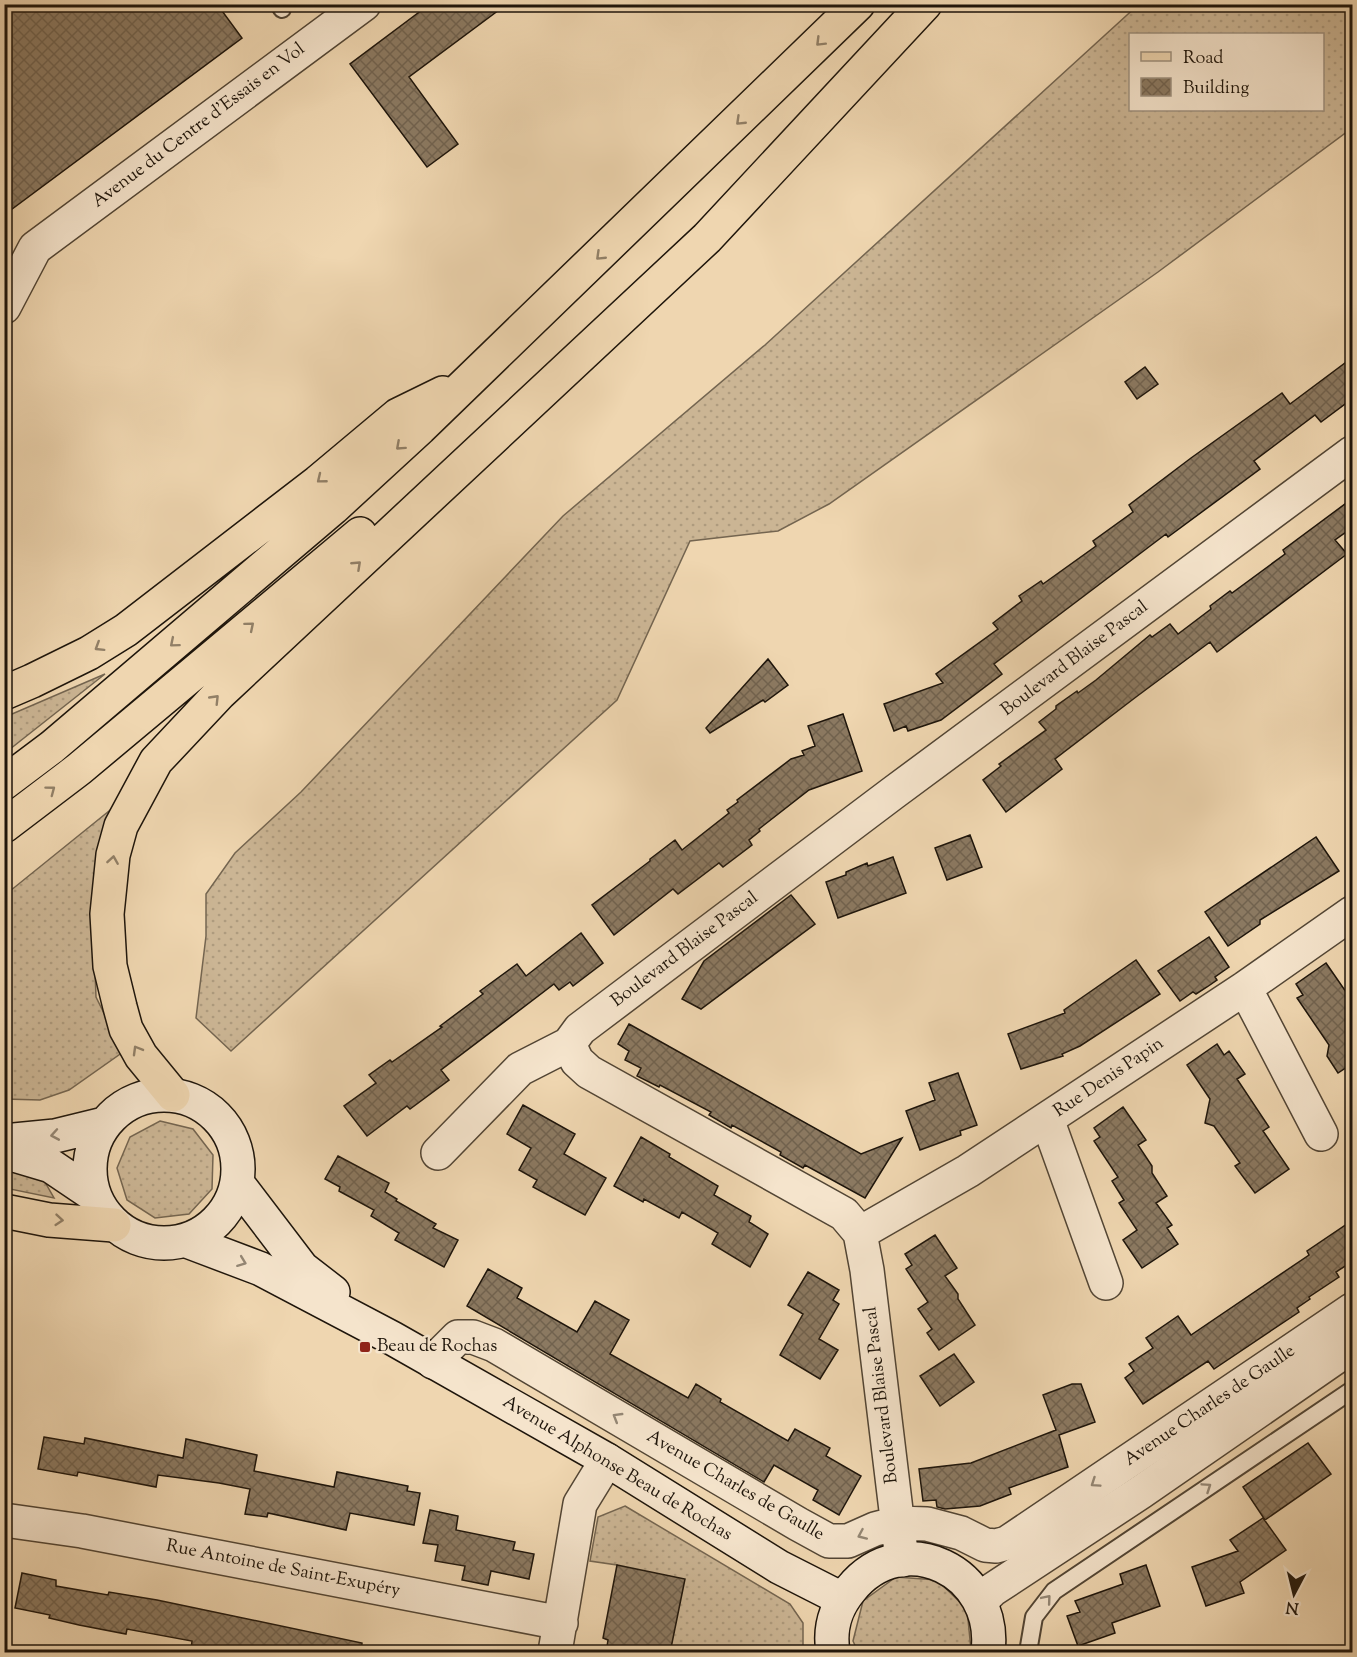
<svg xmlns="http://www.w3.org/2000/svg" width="1357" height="1657" viewBox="0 0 1357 1657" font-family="'Sorts Mill Goudy',serif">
<defs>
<pattern id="grass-dots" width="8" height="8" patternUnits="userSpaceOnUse" patternTransform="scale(1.5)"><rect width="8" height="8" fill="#cbb594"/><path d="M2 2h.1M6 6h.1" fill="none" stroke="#ae9b7e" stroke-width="1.8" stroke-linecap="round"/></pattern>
<pattern id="building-cross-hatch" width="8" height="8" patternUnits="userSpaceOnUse" patternTransform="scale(1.5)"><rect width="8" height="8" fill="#8b7961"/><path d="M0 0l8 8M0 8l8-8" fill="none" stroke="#71624e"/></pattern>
</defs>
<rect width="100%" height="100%" fill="#efd6b0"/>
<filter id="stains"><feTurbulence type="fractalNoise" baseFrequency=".00333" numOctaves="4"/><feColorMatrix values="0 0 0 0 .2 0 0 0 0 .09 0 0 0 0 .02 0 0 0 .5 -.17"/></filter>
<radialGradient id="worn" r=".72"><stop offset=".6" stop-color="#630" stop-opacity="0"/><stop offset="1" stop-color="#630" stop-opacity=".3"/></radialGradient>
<path fill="url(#grass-dots)" stroke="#746550" stroke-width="1.5" fill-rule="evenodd" d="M1138 5H1352V128L1158 272 829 504 778 531 690 541 617 700 231 1051 196 1018 206 936V894L235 853 301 792 563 516 765 345ZM1130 34H1322V110H1130Z
M105 674 5 753V717Z
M114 807 94 945 96 997 123 1052 69 1090 40 1100 5 1099V895Z
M160 1121 193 1129 213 1155 212 1189 189 1214 155 1218 127 1200 117 1168 130 1137Z
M4 1167 42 1177 54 1198 5 1188Z
M625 1506 790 1604 803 1623V1652H670L617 1565 590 1561 598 1517Z
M896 1577 937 1580 967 1609 971 1650 970 1652H858L853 1641 863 1601Z"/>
<path fill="url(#building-cross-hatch)" stroke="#1e150b" stroke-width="1.5" d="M4 4H217L242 38 4 215Z
M430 4H507L409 77 458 144 427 167 350 64Z
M1353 357V398L1321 422 1315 415 1254 461 1260 469 1168 537 1166 534 994 664 1002 674 941 720 908 731 906 726 894 731 884 704 943 683 936 674 998 629 993 623 1022 601 1019 596 1041 581 1043 584 1096 546 1093 541 1133 512 1129 505 1191 458 1282 393 1290 404Z
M1145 367 1158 384 1137 399 1125 382Z
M1353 498V527L1335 540 1347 554 1217 652 1210 642 1136 697 1055 759 1062 769 1006 812 983 780 1001 766 999 764 1046 730 1039 722 1056 709V706L1077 691 1078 693 1096 680 1150 635 1152 637 1170 624 1178 634 1211 609 1210 606 1230 591 1232 593 1285 554 1283 550Z
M768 659 788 685 765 702 763 700 710 733 706 728Z
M843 714 862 771 809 790 759 829 760 831 749 840 752 845 723 867 719 863 678 894 673 889 614 935 592 905 650 861V859L675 840 682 850 729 813 727 810 738 802 737 800 791 759 804 755 802 751 815 746 808 726Z
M970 835 982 867 947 880 935 848Z
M1316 837 1339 871 1260 920V924L1228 946 1205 912Z
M893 857 906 893 838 918 826 882 846 875V872L867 863 868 866Z
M791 895 815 924 701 1009 682 999 704 961Z
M581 933 603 963 573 986 570 982 559 990 554 984 441 1070 449 1080 410 1109 407 1106 367 1136 344 1106 376 1083 369 1075 390 1060 392 1062 442 1027 440 1026 483 994 480 991 517 964 526 976Z
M1209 937 1229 967 1215 977 1217 980 1207 987 1196 994 1193 992 1180 1001 1158 971Z
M1136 960 1160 994 1080 1046 1062 1054 1063 1056 1021 1069 1008 1034 1065 1013 1064 1010Z
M1326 963 1353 1002V1063L1338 1073 1327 1056 1329 1045 1297 998 1303 995 1296 984Z
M629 1024 861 1154 902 1138 865 1198 805 1165 803 1168 780 1155 781 1152 732 1125 731 1128 709 1115 711 1112 660 1085 659 1087 637 1076 641 1068 625 1060 629 1051 618 1044Z
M1217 1044 1224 1055 1229 1051 1245 1074 1237 1079 1269 1127 1263 1131 1289 1169 1255 1193 1235 1166 1240 1163 1214 1126 1205 1123 1210 1099 1187 1065Z
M958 1073 977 1125 960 1131 961 1135 920 1150 906 1111 935 1100 929 1083Z
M523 1105 575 1134 564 1154 606 1178 585 1215 533 1187 537 1180 519 1170 531 1148 507 1134Z
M1123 1107 1146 1140 1138 1145 1152 1166V1173L1167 1196 1156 1203 1172 1225 1167 1228 1178 1244 1142 1268 1123 1240 1137 1230 1119 1203 1124 1200 1112 1181 1118 1177 1094 1141 1100 1137 1094 1128Z
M641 1137 670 1154 669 1157 718 1186 714 1195 751 1216 749 1222 768 1234 750 1267 712 1244 718 1233 682 1212 679 1218 644 1199 643 1202 614 1186Z
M338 1156 389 1183 385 1192 397 1199 396 1201 436 1224 433 1228 458 1240 444 1267 395 1240 399 1233 371 1216 374 1210 339 1191 340 1187 325 1179Z
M1353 1220V1261L1336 1272 1339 1277 1309 1297 1310 1299 1297 1308 1299 1312 1214 1369 1208 1361 1143 1404 1125 1378 1134 1371 1129 1364 1153 1348 1146 1338 1178 1316 1191 1335 1309 1255 1307 1251Z
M935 1235 957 1268 945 1276 958 1294V1299L975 1325 939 1350 927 1333 932 1329 918 1309 928 1302 906 1269 912 1265 905 1254Z
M488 1269 522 1288 517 1298 577 1332 595 1301 629 1320 610 1354 688 1398 696 1384 721 1399 720 1402 788 1441 795 1429 830 1448 826 1456 861 1476 839 1515 813 1500 818 1490 774 1465 764 1482 467 1306Z
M808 1272 839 1290 833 1300 839 1304 819 1339 838 1350 820 1379 780 1355 803 1314 788 1305Z
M954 1354 974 1382 940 1406 920 1376Z
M1072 1384H1081L1095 1422 1059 1435 1068 1467 1009 1488 1011 1494 980 1506 945 1509 937 1507 936 1500 923 1501 919 1469 971 1463 1056 1430 1043 1395Z
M44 1437 84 1444 85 1438 183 1458 186 1439 257 1455 254 1471 334 1487 337 1472 408 1486 407 1491 420 1493 414 1525 350 1513 346 1530 268 1513 267 1517 245 1514 250 1489 219 1483 158 1475 156 1487 78 1472 77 1476 38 1469Z
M1308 1443 1331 1474 1265 1520 1243 1487Z
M430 1510 458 1516 456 1530 515 1542 513 1550 534 1554 529 1579 491 1571 488 1585 462 1580 465 1566 435 1561 438 1545 423 1543Z
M1263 1518 1286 1550 1240 1582 1244 1593 1206 1606 1192 1567 1238 1551 1230 1540Z
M617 1565 685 1579 670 1653H606L608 1640 603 1638Z
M1146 1565 1160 1606 1112 1623 1115 1633 1078 1646 1067 1616 1080 1612 1075 1601 1123 1584 1120 1574Z
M22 1573 56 1580V1586L108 1595 109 1592 157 1600 362 1643 361 1653H251L220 1646 219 1653H216L191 1649 192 1641 127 1629 126 1634 79 1625 49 1618 50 1615 15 1608Z"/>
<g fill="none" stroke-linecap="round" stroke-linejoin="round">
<defs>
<path id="service" d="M279 4 282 9
M1028 1652 1034 1617 1054 1591 1352 1390"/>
<path id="minor" d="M4 307 35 248 364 4
M1245 988 1321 1134
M1047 1119 1106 1283
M438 1153 520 1069 569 1044
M860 1233 968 1171 1245 988 1352 913
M433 1362 458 1337H473L494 1345 798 1524 829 1541H848L875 1529 898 1523 927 1524 961 1533 985 1545 996 1546 1007 1543 1352 1310
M4 1520 82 1531 561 1623
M902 1560 867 1270 860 1233 844 1214 589 1072 577 1061 569 1044 580 1029 893 793 1352 453
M555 1652 580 1504 607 1460"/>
<path id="tertiary" d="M981 1601 992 1590 1141 1492 1352 1346"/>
<path id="secondary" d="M90 1169a74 74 0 1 1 148 0a74 74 0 1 1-148 0Z
M4 1141 55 1136 104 1124
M4 1152 51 1166 94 1195
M238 1184 302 1268 333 1292
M187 1241 261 1269 392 1338 607 1460 779 1567 842 1599
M833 1652C829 1628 835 1608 851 1589 903 1525 998 1571 988 1652"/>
<path id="primary" d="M4 693 32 681 89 653 126 630 318 482 398 415 443 393
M4 783 52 747 333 508 420 428 858 4
M4 826 79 769 360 534
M173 1095 141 1056 126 1029 120 1007 110 966 107 914 113 855 121 826 156 761 220 693 707 238 925 4
M4 1211 49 1220 114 1225"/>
</defs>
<use href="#service" stroke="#524534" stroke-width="20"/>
<use href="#minor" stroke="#524534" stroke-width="36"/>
<use href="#tertiary" stroke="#524534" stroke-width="36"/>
<use href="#secondary" stroke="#1e150b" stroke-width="36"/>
<use href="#primary" stroke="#1e150b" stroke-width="36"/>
<use href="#service" stroke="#f5e4cc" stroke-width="16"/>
<use href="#minor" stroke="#f5e4cc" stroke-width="33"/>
<use href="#tertiary" stroke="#f5e4cc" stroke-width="33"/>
<use href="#secondary" stroke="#f5e4cc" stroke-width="33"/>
<use href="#primary" stroke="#efd6b0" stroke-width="33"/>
</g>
<defs><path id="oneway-chevron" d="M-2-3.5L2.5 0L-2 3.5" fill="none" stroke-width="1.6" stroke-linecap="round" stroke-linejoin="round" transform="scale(1.5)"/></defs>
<g stroke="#917f66">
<use href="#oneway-chevron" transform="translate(820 42) rotate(135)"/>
<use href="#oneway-chevron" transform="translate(740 121) rotate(136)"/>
<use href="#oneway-chevron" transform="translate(600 256) rotate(136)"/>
<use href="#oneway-chevron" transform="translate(400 446) rotate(138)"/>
<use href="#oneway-chevron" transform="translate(321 479) rotate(141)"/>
<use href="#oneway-chevron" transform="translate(357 565) rotate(-43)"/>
<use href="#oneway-chevron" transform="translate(250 626) rotate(-40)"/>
<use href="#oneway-chevron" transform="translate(174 643) rotate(140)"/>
<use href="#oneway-chevron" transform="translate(99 647) rotate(148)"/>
<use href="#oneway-chevron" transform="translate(215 699) rotate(-46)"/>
<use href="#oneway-chevron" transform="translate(51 790) rotate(-37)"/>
<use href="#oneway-chevron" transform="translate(113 860) rotate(-81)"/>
<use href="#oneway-chevron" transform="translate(137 1050) rotate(-120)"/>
<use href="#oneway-chevron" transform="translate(59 1220) rotate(5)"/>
</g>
<g stroke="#948775">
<use href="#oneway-chevron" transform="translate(55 1135) rotate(170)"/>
<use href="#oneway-chevron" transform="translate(242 1262) rotate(21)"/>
<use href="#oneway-chevron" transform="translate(617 1417) rotate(-149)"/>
<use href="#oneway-chevron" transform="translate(1095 1483) rotate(146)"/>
<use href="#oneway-chevron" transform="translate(1207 1487) rotate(-34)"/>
<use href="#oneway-chevron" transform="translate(862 1535) rotate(156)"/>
<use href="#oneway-chevron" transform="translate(1047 1599) rotate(-50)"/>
</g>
<rect fill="#8f2418" stroke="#f5e4cc" stroke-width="2" x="359" y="1341" width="12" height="12" rx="3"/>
<g text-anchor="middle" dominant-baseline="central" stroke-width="5" stroke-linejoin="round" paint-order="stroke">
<g font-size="18" fill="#1e150b" stroke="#f5e4cc">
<text transform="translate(199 126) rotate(-37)">Avenue du Centre d'Essais en Vol</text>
<text transform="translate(1075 659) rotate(-37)">Boulevard Blaise Pascal</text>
<text transform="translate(685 950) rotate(-37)">Boulevard Blaise Pascal</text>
<text transform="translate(1109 1078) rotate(-34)">Rue Denis Papin</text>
<text transform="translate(882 1395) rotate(-97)">Boulevard Blaise Pascal</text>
<text transform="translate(1210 1406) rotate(-34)">Avenue Charles de Gaulle</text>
<text transform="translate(617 1469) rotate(31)">Avenue Alphonse Beau de Rochas</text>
<text transform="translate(735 1486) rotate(30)">Avenue Charles de Gaulle</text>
<text transform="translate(283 1569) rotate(11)">Rue Antoine de Saint-Exupéry</text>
</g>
<g font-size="18" fill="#1e150b" stroke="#f5e4cc" text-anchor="start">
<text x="377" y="1347">Beau de Rochas</text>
</g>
</g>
<rect width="1357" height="1657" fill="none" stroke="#efd6b0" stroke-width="24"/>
<rect x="6" y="6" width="1345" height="1645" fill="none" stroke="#1e150b" stroke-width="3"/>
<rect x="12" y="12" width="1333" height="1633" fill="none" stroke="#1e150b" stroke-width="1.5"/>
<rect x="1129" y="33" width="195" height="78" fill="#f5e4cc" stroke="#9f917f" stroke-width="1.5"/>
<rect x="1141" y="52" width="30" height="9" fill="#efd6b0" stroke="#9f917f" stroke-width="1.5"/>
<text x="1183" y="63" font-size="18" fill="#1e150b">Road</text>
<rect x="1141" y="78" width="30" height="18" fill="url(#building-cross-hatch)" stroke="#9f917f" stroke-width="1.5"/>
<text x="1183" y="93" font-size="18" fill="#1e150b">Building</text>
<g transform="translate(1294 1594) rotate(187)" stroke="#f5e4cc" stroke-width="4.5" paint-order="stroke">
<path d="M0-4.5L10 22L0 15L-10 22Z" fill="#1e150b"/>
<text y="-9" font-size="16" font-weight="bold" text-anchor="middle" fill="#1e150b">N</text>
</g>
<rect width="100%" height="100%" filter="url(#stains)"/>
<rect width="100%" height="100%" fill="url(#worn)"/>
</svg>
